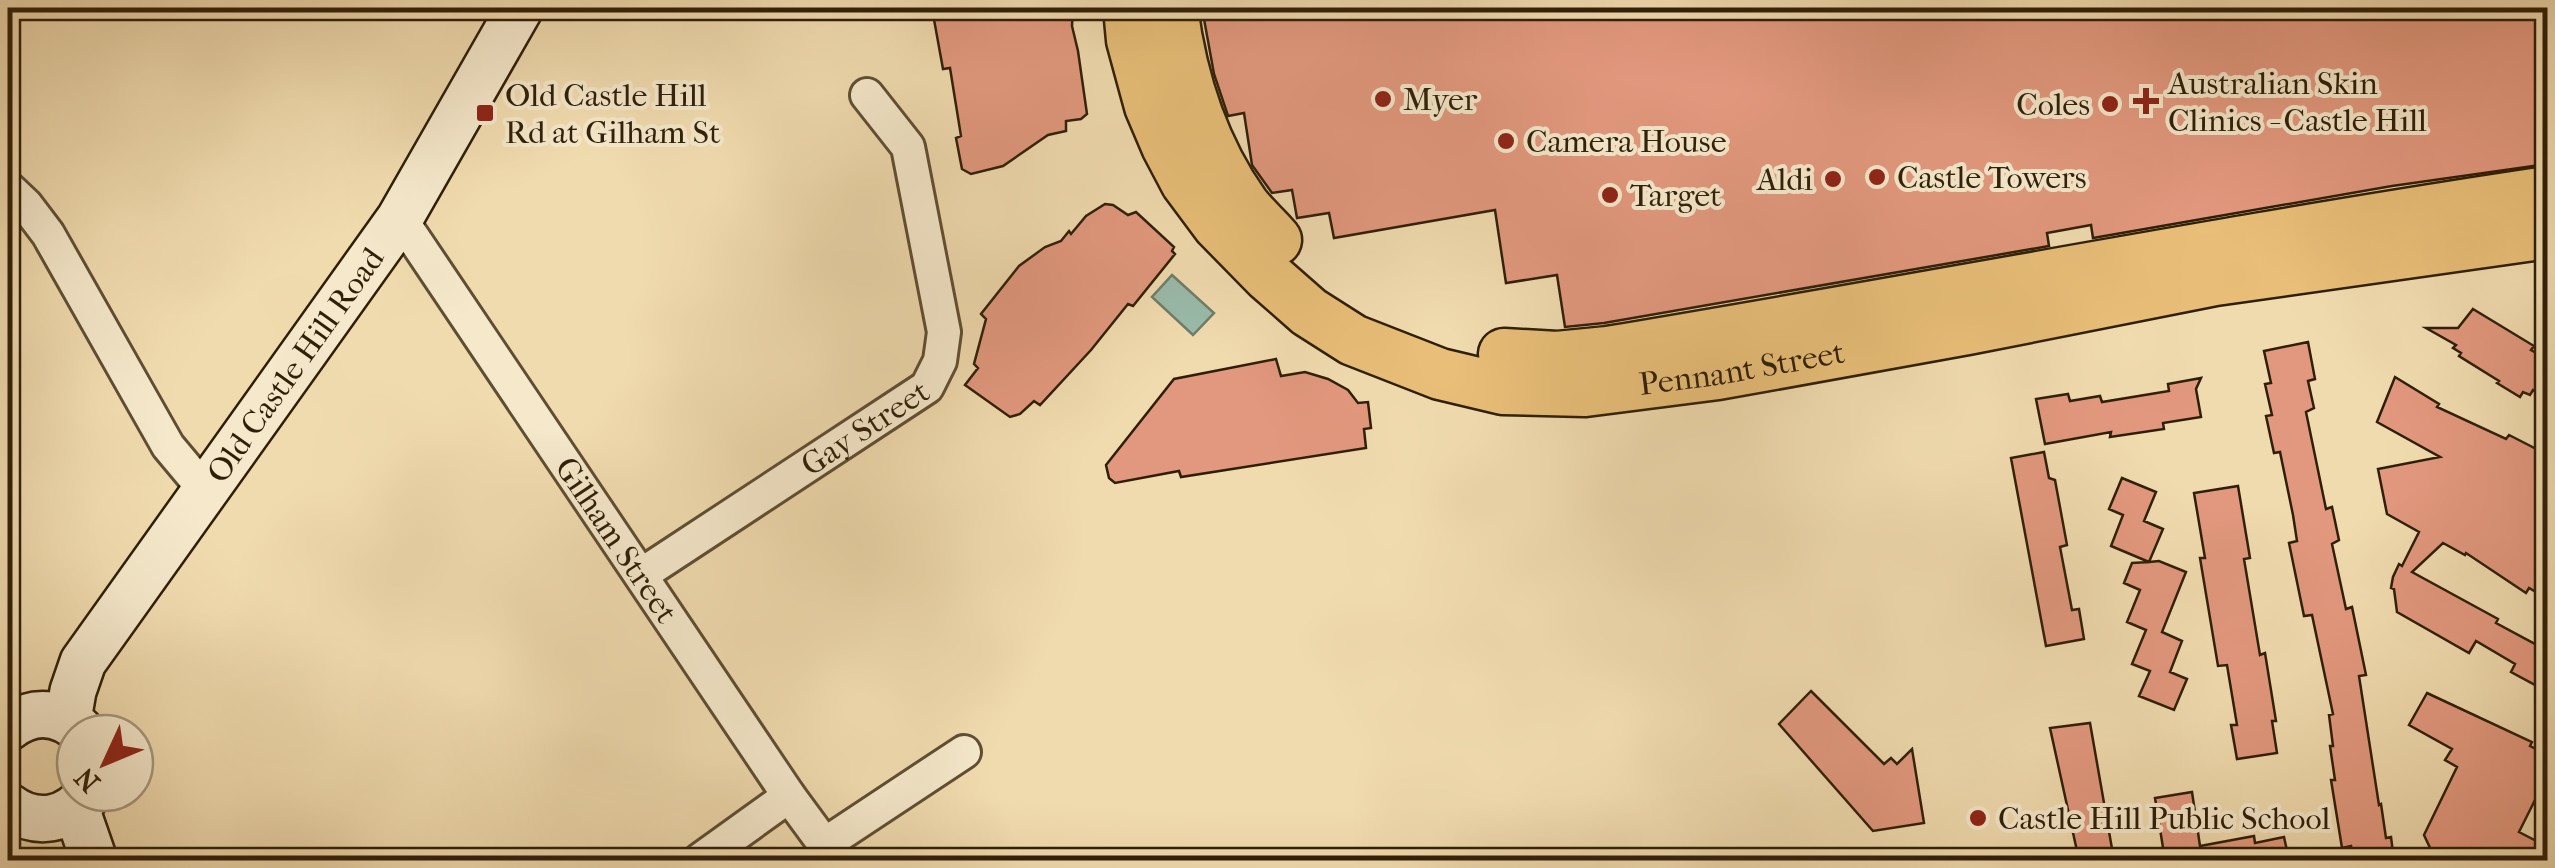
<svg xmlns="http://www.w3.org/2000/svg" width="2555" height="868" viewBox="0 0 2555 868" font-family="'IM FELL French Canon',serif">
<rect width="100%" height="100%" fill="#f0dbaf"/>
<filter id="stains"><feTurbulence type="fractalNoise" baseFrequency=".002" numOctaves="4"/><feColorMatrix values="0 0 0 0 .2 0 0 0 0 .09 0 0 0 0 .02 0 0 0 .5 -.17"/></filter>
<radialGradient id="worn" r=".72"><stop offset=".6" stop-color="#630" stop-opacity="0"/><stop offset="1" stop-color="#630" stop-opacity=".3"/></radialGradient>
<path fill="#9abbab" stroke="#6f7d6a" stroke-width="2.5" d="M1172 275 1214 313 1193 335 1152 297Z"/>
<path fill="#e2987e" stroke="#2f1f09" stroke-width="2.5" d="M958 8H1073L1072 26 1078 51 1087 114 1081 119 1066 121V131L1048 135 1003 166 971 174 962 169 956 138 961 136 950 68 943 69 933 14Z
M1202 8H2548V164L2392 186 2093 238 2091 225 2047 233 2049 246 1604 323 1565 327 1557 275 1506 283 1495 210 1334 238 1329 213 1297 218 1292 190 1272 193 1252 165 1244 113 1228 116 1214 74Z
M1105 204 1113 205 1128 215 1136 212 1174 247 1172 251 1175 254 1133 306 1128 304 1091 350 1040 405 1034 401 1020 414 1010 417 965 385 978 368 974 364 986 319 981 314 1019 266 1045 247 1061 241 1069 231 1071 234 1086 216Z
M2473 309 2534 346 2531 350 2548 359V375L2537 393 2533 390 2530 395 2523 392 2520 397 2497 383 2499 381 2459 356 2461 353 2453 348 2456 345 2426 328H2458Z
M2308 342 2315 379 2308 381 2314 408 2306 412 2326 509 2332 507 2339 540 2332 544 2346 609 2352 607 2366 675 2359 676 2379 805 2381 804 2386 838 2391 837 2394 860H2353L2351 846 2342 848 2331 780H2335L2330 746H2333L2329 715 2333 714 2312 615 2304 616 2289 543 2297 541 2293 515 2280 452 2274 453 2266 416 2272 415 2265 384 2271 383 2264 351Z
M1276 359 1281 376 1305 372 1328 379 1348 390 1358 403 1368 402 1371 428 1364 429 1366 448 1181 477 1179 471 1115 483 1109 478 1106 465 1174 379Z
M2395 377 2439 404 2437 407 2506 439 2509 435 2548 455V599L2529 588 2526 593 2466 553 2465 555 2443 543 2412 572 2498 619 2496 623 2548 651V692L2511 672 2515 664 2476 641 2469 653 2397 612 2394 589 2391 588 2393 577 2399 564 2402 566 2419 532 2387 514 2378 469 2440 457 2377 422Z
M2201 378 2196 389 2201 417 2163 423 2164 429 2110 437 2111 432 2045 444 2036 399 2068 394 2070 401 2100 396 2102 402 2169 391 2168 384Z
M2044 452 2049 478 2055 480 2067 545 2060 547 2072 610 2079 609 2084 639 2046 646 2011 458Z
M2122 478 2156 492 2144 521 2163 529 2149 562 2159 561 2186 572 2162 632 2182 641 2170 672 2187 679 2174 710 2139 696 2150 671 2132 664 2146 630 2127 622 2140 590 2124 583 2132 563 2149 562 2111 546 2123 515 2109 509Z
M2238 486 2250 558 2244 559 2260 655 2265 653 2276 721H2272L2277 753 2237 759 2231 725H2237L2227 665 2218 666 2200 558H2205L2194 493Z
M1811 691 1884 764 1891 758 1897 764 1912 749 1924 823 1873 831 1779 724Z
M2427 693 2532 742 2530 746 2548 755V798L2539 792 2519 832 2548 847V860H2449L2432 852 2424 835 2457 767 2445 760 2452 749 2409 725Z
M2090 723 2114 860H2079L2050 728Z
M2192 792 2200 846 2254 836 2255 843 2284 837 2289 860H2165L2155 798Z"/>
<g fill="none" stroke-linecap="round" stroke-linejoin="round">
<defs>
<g id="street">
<path d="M8 188 26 205 48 234 168 446 204 489"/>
<path id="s1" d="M400 218 789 796 836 860"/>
<path id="s2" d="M641 575 927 387 940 361 944 332 908 147 867 95"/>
<path d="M825 844 964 752"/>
<path d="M700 860 789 796"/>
</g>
<g id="secondary">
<path id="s3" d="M68 720 73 691 83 662 400 218 520 8"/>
<path d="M8 728C33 708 61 711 83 733"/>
<path d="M8 806C36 827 68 821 89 793"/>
<path d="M76 808 94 860"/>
</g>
<g id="primary">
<path id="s4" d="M1129 8 1132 40 1150 106 1167 146 1186 182 1218 225 1268 276 1309 312 1353 340 1440 374 1503 389 1585 391 1718 374 1968 329 2215 280 2548 233"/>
<path d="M1172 8C1181 78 1202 146 1244 205 1253 217 1266 228 1276 240"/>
<path d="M1504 354 1557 357 1608 352C1921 300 2233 239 2548 192"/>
</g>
</defs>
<use href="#street" stroke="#5f4e32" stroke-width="38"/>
<use href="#secondary" stroke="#2f1f09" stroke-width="50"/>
<use href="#primary" stroke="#2f1f09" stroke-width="55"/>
<use href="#street" stroke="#f5e8cb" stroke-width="32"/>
<use href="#secondary" stroke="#f5e8cb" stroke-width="45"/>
<use href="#primary" stroke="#e8be78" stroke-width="50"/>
</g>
<g fill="#8f2418" stroke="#f5e8cb" stroke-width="4">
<circle cx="1383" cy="99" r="10"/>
<path d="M2141 86h10v10h10v10h-10v10h-10v-10h-10v-10h10z"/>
<circle cx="2110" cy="104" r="10"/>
<rect x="475" y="103" width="20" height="20" rx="5"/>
<circle cx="1506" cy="141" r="10"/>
<circle cx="1877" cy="177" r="10"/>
<circle cx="1833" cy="179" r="10"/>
<circle cx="1610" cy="195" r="10"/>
<circle cx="1978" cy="818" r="10"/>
</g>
<g text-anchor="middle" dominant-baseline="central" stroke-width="8" stroke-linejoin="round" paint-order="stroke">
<g font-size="32" fill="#2f1f09" stroke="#f5e8cb" text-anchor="start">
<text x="2168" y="83">Australian Skin<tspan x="2168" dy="37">Clinics - Castle Hill</tspan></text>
<text x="505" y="95">Old Castle Hill<tspan x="505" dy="37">Rd at Gilham St</tspan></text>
<text x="1403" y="99">Myer</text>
<text x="2090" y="104" text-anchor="end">Coles</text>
<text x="1526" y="141">Camera House</text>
<text x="1897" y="177">Castle Towers</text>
<text x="1813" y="179" text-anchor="end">Aldi</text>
<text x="1630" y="195">Target</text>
<text x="1998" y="818">Castle Hill Public School</text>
</g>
<g font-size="32" fill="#2f1f09" stroke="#f5e8cb">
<text stroke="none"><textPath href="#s3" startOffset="425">Old Castle Hill Road</textPath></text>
<text stroke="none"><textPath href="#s4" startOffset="815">Pennant Street</textPath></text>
<text stroke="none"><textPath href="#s2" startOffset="268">Gay Street</textPath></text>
<text stroke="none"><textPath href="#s1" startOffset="388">Gilham Street</textPath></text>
</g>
</g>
<rect width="2555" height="868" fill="none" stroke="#f0dbaf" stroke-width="40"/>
<rect x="10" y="10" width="2535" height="848" fill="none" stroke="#2f1f09" stroke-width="5"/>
<rect x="20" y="20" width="2515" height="828" fill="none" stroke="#2f1f09" stroke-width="2.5"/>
<g transform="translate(105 763) rotate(226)"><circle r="48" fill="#f5e8cb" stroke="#a6987d" stroke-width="2.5"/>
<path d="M0-8L18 38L0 25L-18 38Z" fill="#8f2418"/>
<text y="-15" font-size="28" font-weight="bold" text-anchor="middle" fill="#2f1f09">N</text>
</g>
<rect width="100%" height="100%" filter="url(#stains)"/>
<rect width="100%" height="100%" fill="url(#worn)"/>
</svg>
